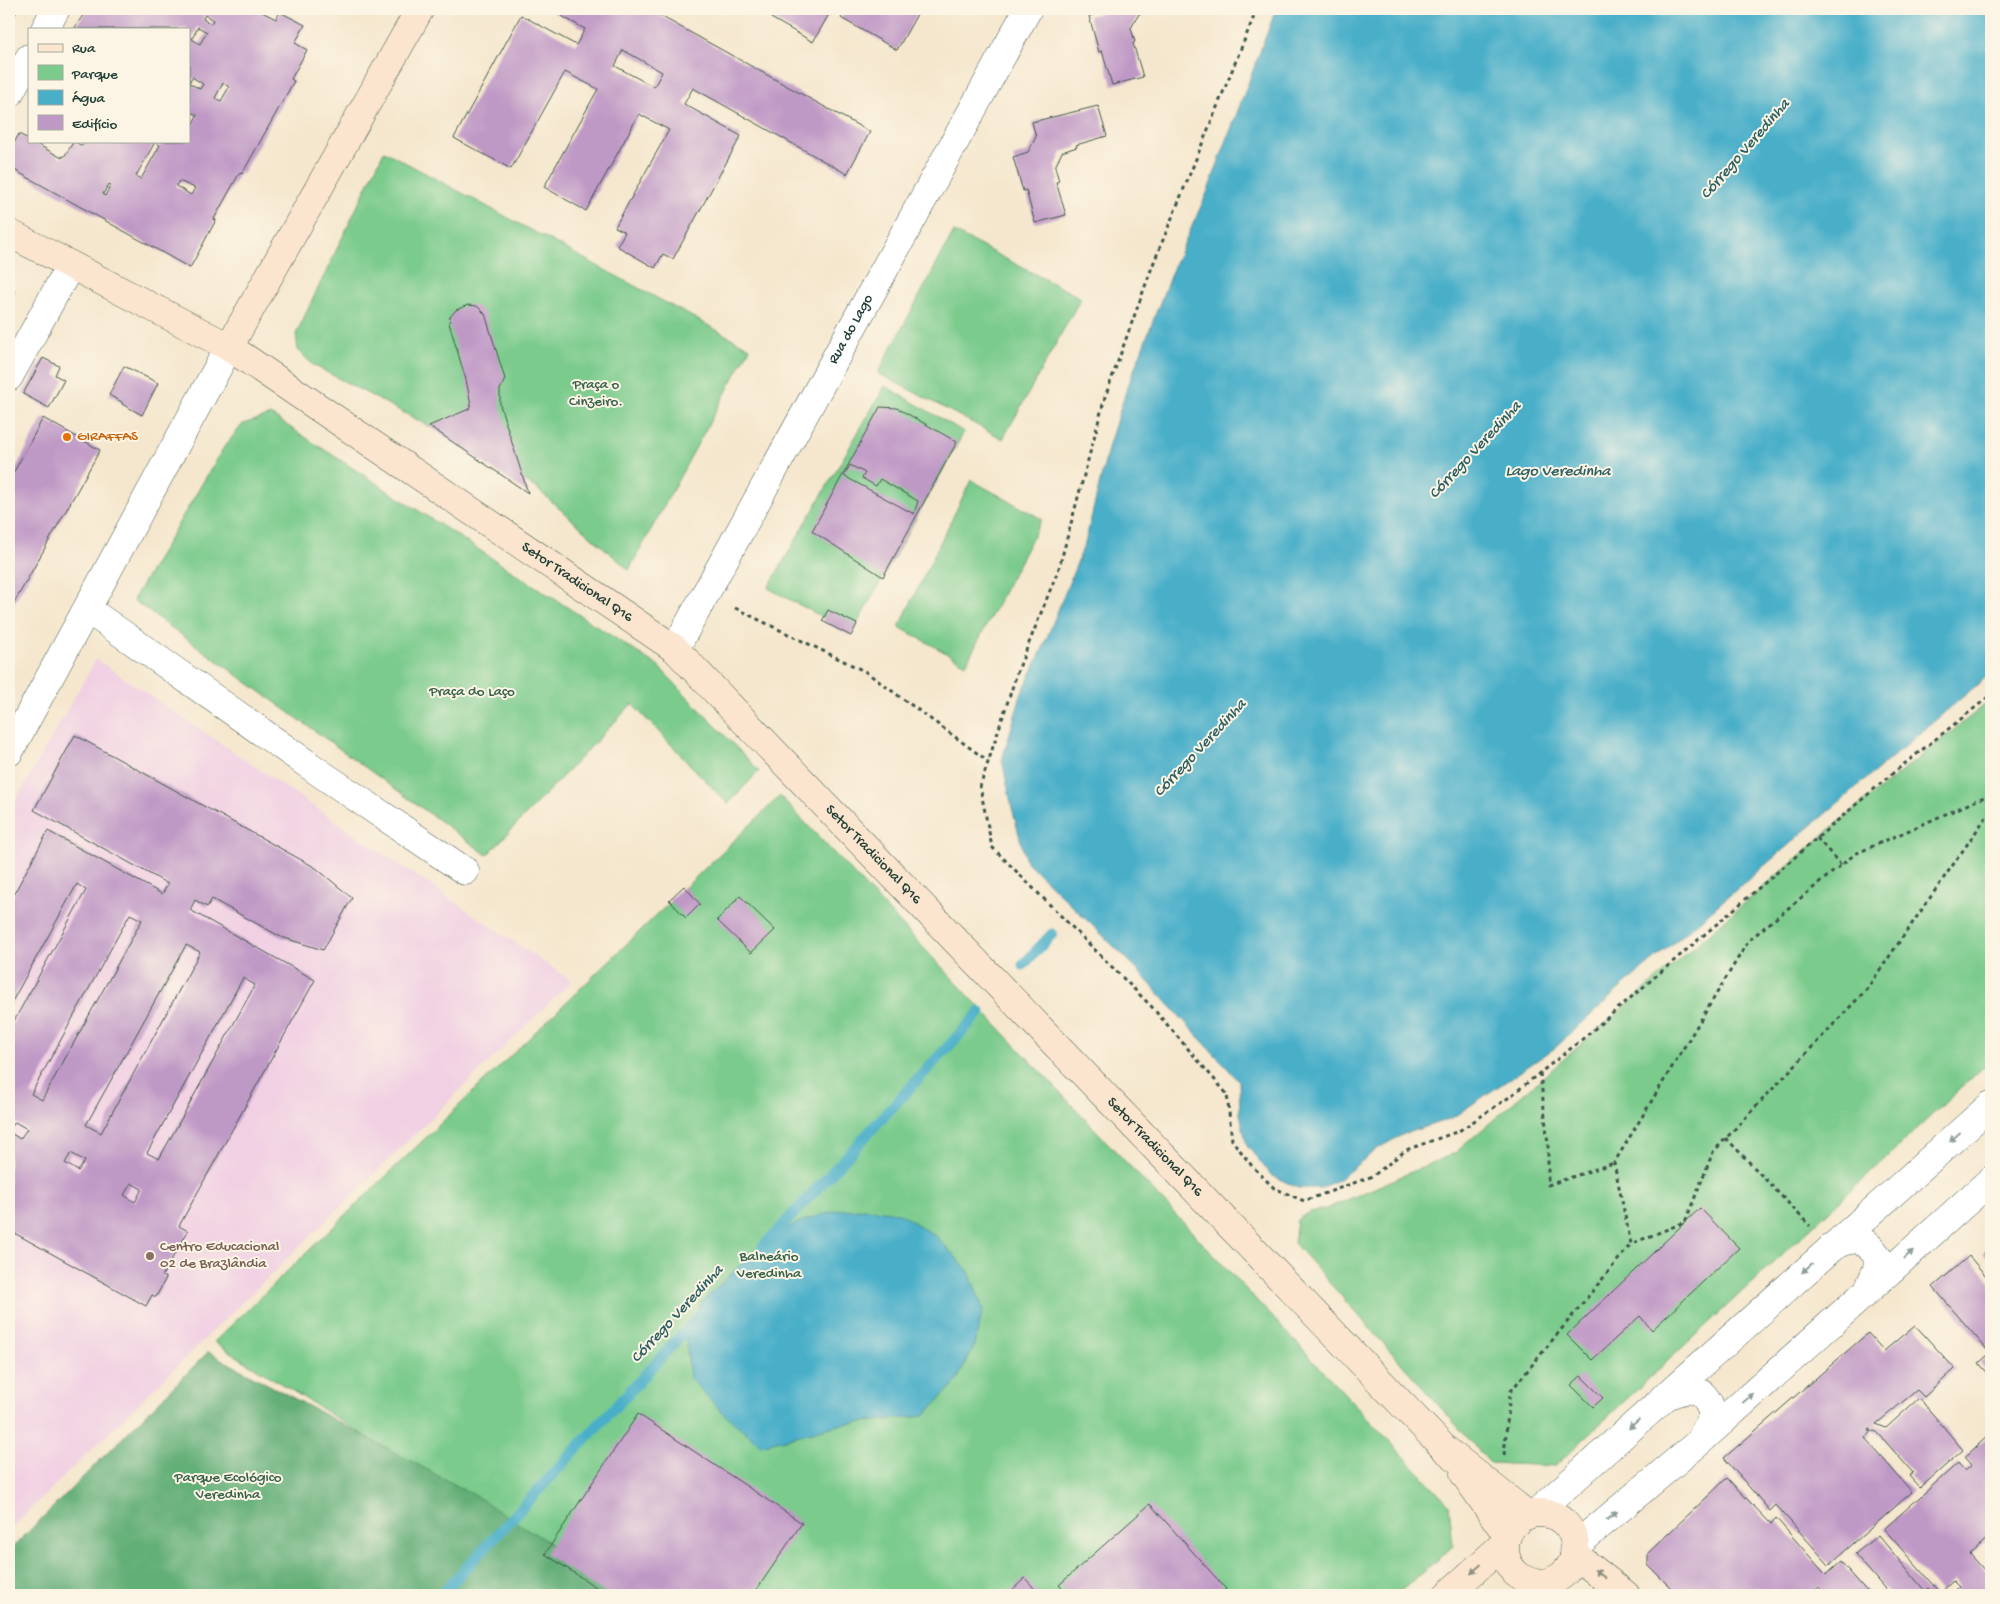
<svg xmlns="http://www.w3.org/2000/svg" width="2000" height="1604" viewBox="0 0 2000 1604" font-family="'Gochi Hand',sans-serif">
<rect width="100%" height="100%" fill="#fcf5e5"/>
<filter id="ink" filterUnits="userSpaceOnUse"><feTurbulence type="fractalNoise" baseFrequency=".02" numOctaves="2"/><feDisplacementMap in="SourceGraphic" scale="10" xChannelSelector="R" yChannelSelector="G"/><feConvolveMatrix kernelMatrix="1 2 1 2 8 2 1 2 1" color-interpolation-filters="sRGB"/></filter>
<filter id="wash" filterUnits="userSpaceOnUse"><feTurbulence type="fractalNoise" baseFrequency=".0096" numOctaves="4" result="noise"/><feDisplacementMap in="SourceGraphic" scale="20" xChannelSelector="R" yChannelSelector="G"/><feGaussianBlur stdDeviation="1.12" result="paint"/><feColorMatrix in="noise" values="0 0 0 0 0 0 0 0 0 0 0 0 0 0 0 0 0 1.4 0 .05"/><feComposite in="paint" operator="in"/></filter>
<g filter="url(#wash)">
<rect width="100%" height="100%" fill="#f5e7ce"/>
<path fill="#f1d0e3" d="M96 659 572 981 9 1530V812Z"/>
<path fill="#7acb8c" stroke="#4c8460" d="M384 151 750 348 629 570 536 488 446 435 313 365 298 350 296 334Z
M954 232 1081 298 1003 439 878 373Z
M885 386 964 432 852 633 768 588Z
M271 415 658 666 759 771 728 804 632 704 487 855 133 600 224 447 243 424Z
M971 480 1042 519 966 664 899 627Z
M1991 700V1060L1555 1466 1490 1463 1294 1243 1297 1220 1309 1212 1326 1209 1455 1153 1835 825Z
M780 796 1449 1504 1453 1546 1396 1595H621L214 1342Z"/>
<path fill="#63af78" stroke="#417656" d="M208 1352 474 1495 631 1595H9V1551Z"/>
<path fill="#49afc9" stroke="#34767e" d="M1276 9H1991V673L1617 991 1555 1048 1452 1118 1404 1134 1380 1147 1339 1179 1321 1188H1298L1271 1175 1247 1146 1240 1114 1239 1081 1130 962 1026 861 1012 808 1002 760 1021 695 1042 650 1085 543 1110 441 1126 391 1174 266 1207 193Z
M868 1209 899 1213 937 1237 969 1272 983 1309 974 1347 956 1382 924 1416 843 1424 761 1445 724 1414 690 1378 686 1340 701 1303 767 1239 802 1221 838 1210Z"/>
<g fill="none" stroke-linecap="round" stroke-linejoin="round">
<path stroke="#49afc9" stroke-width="11" d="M1023 965 1052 934
M763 1247 980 1012
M441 1595 703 1312"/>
</g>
<g id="blocks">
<path fill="#bf99c6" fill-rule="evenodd" d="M9 9H18L9 26Z
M87 9H176L185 13 187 9H256L276 19 280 12 305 25 295 43 307 50 291 79 294 81 242 174 240 172 214 219 216 220 190 268 9 167V152L19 134 62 158V156L64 157 74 141 82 146 85 141H189V132L197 115 189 111V83L200 89 203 84 192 77 189 83V29H74ZM205 15 213 20 211 24 203 19ZM198 27 207 32 200 44 192 39ZM223 83 229 87 221 101 215 98ZM155 142 160 145 141 179 136 176ZM179 181 195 188 191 195 176 186ZM109 184 111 185 105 196 103 194Z
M549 9H648L870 132 847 174 693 88 684 104 741 136 673 259 663 254 655 268 617 246 625 232 615 227 669 130 639 114 586 211 544 187 598 89 565 72 511 169 454 138 521 15 576 45 585 29ZM623 50 662 72 654 87 615 66Z
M753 9H764L762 14Z
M776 9H832L813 42 771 18Z
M846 9H920L897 50 841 18Z
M1105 9H1153L1139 14 1131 28 1135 42 1133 43 1143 77 1112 85 1102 51 1099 52 1089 16 1103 12Z
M1098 106 1107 136 1076 145 1077 147 1062 152 1055 167 1059 181 1056 182 1066 215 1035 223 1026 190 1023 191 1013 157 1028 152 1036 137 1032 122Z
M9 288 15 292 9 304Z
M468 305 477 306 485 314 505 379 500 390V405L528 493 429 426 469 409 471 404 466 380 449 323 450 317 456 310Z
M43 358 59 366 55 375 64 380 49 408 23 394Z
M124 366 158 383 142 415 122 404V402L109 395Z
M880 407 897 408 957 442 883 577 812 531ZM850 465 865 473 862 478 876 486 880 479 918 501 914 514 844 476Z
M43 418 100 450 9 612V481Z
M828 610 857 624 851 636 822 621Z
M75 735 316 868 352 898 323 950 281 937 212 899 207 907 195 900 190 910 315 980 179 1226 188 1231 162 1276 166 1278 156 1297 152 1295 146 1306 9 1230V1132L20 1139 27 1129 15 1122 9 1131V1030L86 890 77 884 9 1007V903L48 831 162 894 168 884 34 810ZM130 914 142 920 42 1100 31 1094ZM186 945 200 952 101 1133 86 1125ZM243 978 255 985 159 1159 147 1153ZM71 1153 85 1161 78 1171 65 1163ZM131 1183 142 1189 135 1202 124 1195Z
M684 886 700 904 686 918 669 900Z
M740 896 775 930 751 953 717 920Z
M1700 1208 1739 1248 1652 1330 1640 1316 1592 1360 1567 1335Z
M1991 1245V1261L1983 1253Z
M1969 1256 1991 1282V1377L1979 1363 1990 1353 1933 1287Z
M1915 1325 1955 1369 1924 1397 1917 1390 1876 1424 1886 1428 1919 1398 1963 1450 1920 1488 1909 1476 1913 1473 1879 1434 1871 1431V1429L1869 1430 1871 1433 1865 1438 1912 1492 1829 1565 1776 1505 1770 1511 1724 1458 1868 1333 1884 1351Z
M1581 1376 1603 1398 1593 1407 1571 1385Z
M638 1414 802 1523 753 1595H608L545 1554Z
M1991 1433V1535L1970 1554 1987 1573 1991 1569V1595H1950L1959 1587 1953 1581 1940 1593 1884 1529 1958 1463 1965 1471 1972 1465 1965 1457Z
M1727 1478 1771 1524 1776 1518 1826 1575 1841 1562 1870 1595H1826L1819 1587 1814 1591 1817 1595H1678L1648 1565V1553Z
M1150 1504 1226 1589 1219 1595H1068L1059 1585Z
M1878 1535 1925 1591 1928 1588 1934 1595H1890L1855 1554Z
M1025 1578 1040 1595H1013L1010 1592Z"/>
</g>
</g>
<g filter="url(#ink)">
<use href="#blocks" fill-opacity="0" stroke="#3f564b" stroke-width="1"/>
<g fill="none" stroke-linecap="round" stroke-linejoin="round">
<defs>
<g id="street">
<path d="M45 29 56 9"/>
<path d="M9 94 29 58"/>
<path d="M9 377 70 266"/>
<path d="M87 609 320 773 465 871"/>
<path id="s1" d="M675 649 1028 9"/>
<path d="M9 752 229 347"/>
<path d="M1832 1247C1854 1236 1863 1235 1878 1257L1877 1269 1868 1290"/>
<path d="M1663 1398C1688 1385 1706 1385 1713 1416L1700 1440"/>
<path d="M1536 1513 1991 1105"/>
<path d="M1574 1547 1698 1443 1991 1180"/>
</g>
<g id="secondary">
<path id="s2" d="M9 233 229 347 675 649 1445 1449 1528 1515"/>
<path d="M229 347 420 9"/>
<path d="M1464 1474 1507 1535"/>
<circle cx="1540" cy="1548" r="35"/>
<path d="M1574 1554 1626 1595"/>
<path d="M1447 1595 1505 1543"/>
</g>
</defs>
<use href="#street" stroke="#3f564b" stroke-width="29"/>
<use href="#secondary" stroke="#3f564b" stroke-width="29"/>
<path stroke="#3f564b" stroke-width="3" stroke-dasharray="4 4" stroke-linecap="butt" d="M1257 9 1152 267 1105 397 1059 568 1017 673 980 787 992 847 1151 1006 1227 1094 1232 1140 1252 1166 1274 1188 1304 1201 1373 1176 1406 1150 1459 1131 1508 1098 1579 1042 1893 773 1991 695
M735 608 866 672 988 761
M1991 794 1855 854 1749 940 1614 1163 1631 1244 1685 1222 1713 1152 1866 990 1991 810
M1817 838 1841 865
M1540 1073 1548 1144V1185L1614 1163
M1726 1138 1810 1226
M1504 1455 1510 1392 1631 1244"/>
<use href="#street" stroke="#fff" stroke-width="28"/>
<use href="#secondary" stroke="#fbe5cf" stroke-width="28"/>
</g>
<defs><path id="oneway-solid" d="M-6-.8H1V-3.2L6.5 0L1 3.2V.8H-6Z" transform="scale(1.25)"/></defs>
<g fill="#8f9e9a">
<use href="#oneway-solid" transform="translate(1955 1137) rotate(138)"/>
<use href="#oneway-solid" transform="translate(1908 1255) rotate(-42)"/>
<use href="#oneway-solid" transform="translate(1807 1268) rotate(138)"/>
<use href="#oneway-solid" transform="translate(1748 1398) rotate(-42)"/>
<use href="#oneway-solid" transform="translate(1634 1424) rotate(138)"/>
<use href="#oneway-solid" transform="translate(1612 1516) rotate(-40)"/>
</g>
<g fill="#8d9182">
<use href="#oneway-solid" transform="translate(1476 1569) rotate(138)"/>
<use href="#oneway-solid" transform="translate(1600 1574) rotate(-142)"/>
</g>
</g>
<circle fill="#e8710a" stroke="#fcf5e5" stroke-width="2" cx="67" cy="437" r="5"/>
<circle fill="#8d6e63" stroke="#fcf5e5" stroke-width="2" cx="150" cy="1256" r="5"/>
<g text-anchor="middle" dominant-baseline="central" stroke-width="4" stroke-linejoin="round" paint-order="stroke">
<g font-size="15" fill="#1f3d34" stroke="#fcf5e5">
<text stroke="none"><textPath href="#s1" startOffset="365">Rua do Lago</textPath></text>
<text stroke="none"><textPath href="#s2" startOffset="668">Setor Tradicional Q16</textPath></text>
<text stroke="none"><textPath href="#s2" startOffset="1072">Setor Tradicional Q16</textPath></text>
<text stroke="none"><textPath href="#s2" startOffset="1478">Setor Tradicional Q16</textPath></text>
</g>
<g font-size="15" fill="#36604a" stroke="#fcf5e5">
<text x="596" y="385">Praça o<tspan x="596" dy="17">Cinzeiro.</tspan></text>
<text x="472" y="692">Praça do Laço</text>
<text x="769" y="1257">Balneário<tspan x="769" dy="17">Veredinha</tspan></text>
<text x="228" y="1478">Parque Ecológico<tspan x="228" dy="17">Veredinha</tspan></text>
</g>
<g font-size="15" fill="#c56008" stroke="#fcf5e5" text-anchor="start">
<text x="77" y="437">GIRAFFAS</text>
</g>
<g font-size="15" fill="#785e54" stroke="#fcf5e5" text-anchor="start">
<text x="160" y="1247">Centro Educacional<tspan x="160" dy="17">02 de Brazlândia</tspan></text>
</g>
<g font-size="16" font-style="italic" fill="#2c5f61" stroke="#fcf5e5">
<text transform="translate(1746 150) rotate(-49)">Córrego Veredinha</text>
<text transform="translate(1476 451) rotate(-47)">Córrego Veredinha</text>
<text x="1558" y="472">Lago Veredinha</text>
<text transform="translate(1201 749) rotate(-47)">Córrego Veredinha</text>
<text transform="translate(678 1315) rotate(-47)">Córrego Veredinha</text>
</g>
</g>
<rect width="2000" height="1604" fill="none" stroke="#fcf5e5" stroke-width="30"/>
<rect x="28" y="28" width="162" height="115" fill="#fcf5e5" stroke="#a4ab9e"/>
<rect x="38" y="44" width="25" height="8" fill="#fbe5cf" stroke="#a4ab9e"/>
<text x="72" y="52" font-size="15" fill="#1f3d34">Rua</text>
<rect x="38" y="65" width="25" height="15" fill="#7acb8c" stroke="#a4ab9e"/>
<text x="72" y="78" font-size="15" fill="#1f3d34">Parque</text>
<rect x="38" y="90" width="25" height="15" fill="#49afc9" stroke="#a4ab9e"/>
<text x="72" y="102" font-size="15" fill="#1f3d34">Água</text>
<rect x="38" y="115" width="25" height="15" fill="#bf99c6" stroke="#a4ab9e"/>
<text x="72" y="128" font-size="15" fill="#1f3d34">Edifício</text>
</svg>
